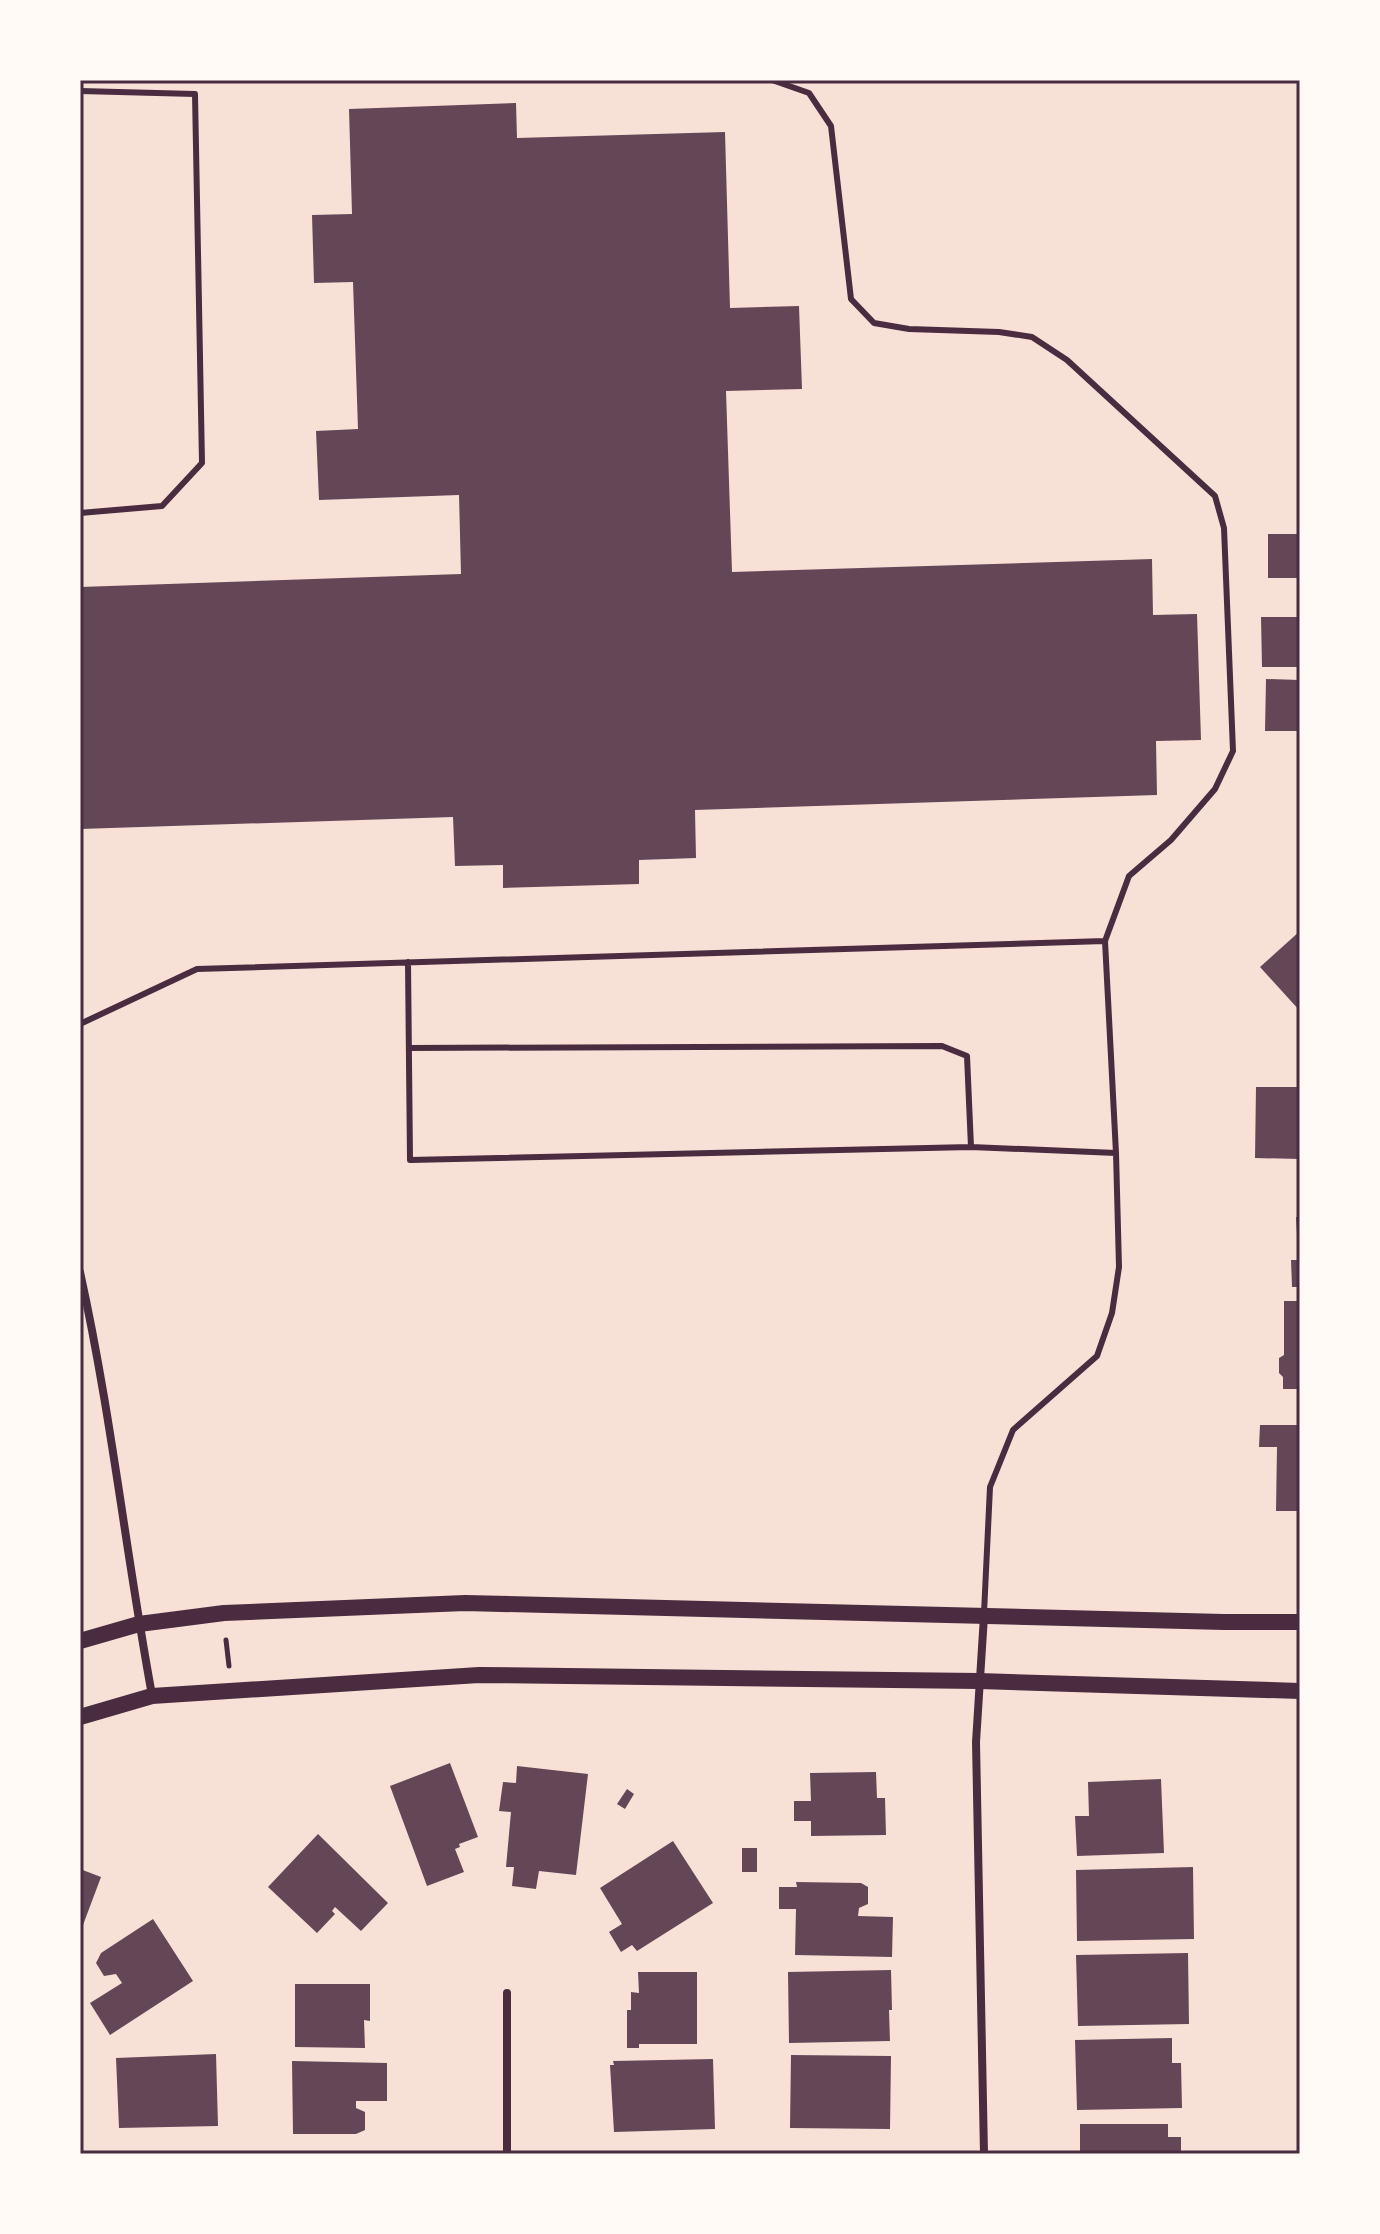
<svg xmlns="http://www.w3.org/2000/svg" width="1380" height="2234" viewBox="0 0 1380 2234" font-family="Arial,sans-serif">
<rect width="100%" height="100%" fill="#f7e1d7"/>
<path fill="#644757" d="M516 103 517 138 725 132 730 308 799 306 802 389 726 391 732 572 1152 559 1153 615 1197 614 1201 740 1156 741 1157 795 695 810 696 858 639 860V884L503 888V865L455 866 453 817 80 829V587L461 574 459 495 319 500 316 431 358 429 353 282 314 283 312 215 352 214 349 109Z
M1268 534H1300V578H1268Z
M1261 617H1300V667H1262Z
M1266 679 1300 680V731H1265Z
M1300 931V1011L1260 967Z
M1256 1087H1300V1159L1255 1158Z
M1296 1217H1300V1252H1298Z
M1291 1260H1300V1287H1292Z
M1284 1301H1300V1389H1283V1377L1279 1373V1358L1284 1355Z
M1260 1425H1300V1511H1276L1277 1447H1259Z
M450 1763 478 1837 459 1844 460 1847 455 1849 464 1872 427 1886 390 1786Z
M517 1766 588 1774 576 1875 539 1871 536 1889 512 1886 514 1867H506L511 1812 499 1811 503 1782 516 1783Z
M876 1772 877 1798H885L886 1835 811 1836V1821H794V1801H811L810 1773Z
M1161 1779 1164 1853 1077 1856 1075 1816H1089L1088 1782Z
M627 1789 634 1794 625 1809 617 1804Z
M318 1834 388 1903 361 1931 335 1907 332 1911 335 1914 317 1933 268 1887Z
M673 1841 713 1903 637 1951 632 1945 621 1952 609 1932 622 1924 600 1888Z
M742 1848H757V1872H742Z
M1193 1867 1194 1939 1077 1941 1076 1870Z
M80 1869 101 1877 80 1933Z
M796 1882 861 1883 868 1887V1904L859 1908 858 1916 893 1917 892 1957 795 1955 796 1909H779V1887H797Z
M153 1919 193 1981 110 2035 90 2003 122 1983 116 1974 104 1976 96 1963 101 1953Z
M1188 1953 1189 2024 1078 2026 1076 1955Z
M891 1970 892 2010H889L890 2041 789 2043 788 1972Z
M638 1972H697V2044H639V2048H627V2010H631V1992L639 1993Z
M295 1984H370V2021L364 2020 365 2048 295 2047Z
M1172 2038V2063H1181L1182 2108 1077 2110 1075 2040Z
M216 2054 218 2126 119 2128 116 2058Z
M791 2055 891 2056 890 2129 790 2128Z
M713 2059 715 2129 614 2132 610 2065H614L613 2061Z
M292 2061 387 2063V2101H356V2108L365 2112V2130L356 2134H293Z
M1080 2124H1168V2137H1181V2154H1080Z"/>
<g fill="none" stroke-linecap="round" stroke-linejoin="round">
<path stroke="#4a2c40" stroke-width="5" d="M226 1640 229 1666"/>
<path stroke="#4a2c40" stroke-width="6" d="M772 80 809 93 831 126 851 299 874 323 909 329 999 332 1032 337 1067 360 1215 496 1224 528 1233 751 1215 789 1171 840 1129 876 1105 941 1116 1153 1119 1267 1112 1313 1097 1356 1013 1430 990 1487 984 1613
M80 91 195 94 202 463 162 506 80 513
M408 962 410 1160 971 1147 1116 1153
M80 1024 197 969 1105 941
M409 1048 942 1046 967 1056 971 1147"/>
<path stroke="#4a2c40" stroke-width="8" d="M80 1272C111 1412 126 1555 152 1695
M507 1993V2154
M984 2154 976 1742 984 1616"/>
<path stroke="#4a2c40" stroke-width="16" d="M80 1641 139 1624 224 1613 465 1603 1224 1622H1300
M80 1717 152 1696 479 1675 979 1681 1300 1691"/>
</g>
<rect width="1380" height="2234" fill="none" stroke="#fffaf5" stroke-width="164"/>
<rect x="82" y="82" width="1216" height="2070" fill="none" stroke="#4a2c40" stroke-width="3"/>
</svg>
